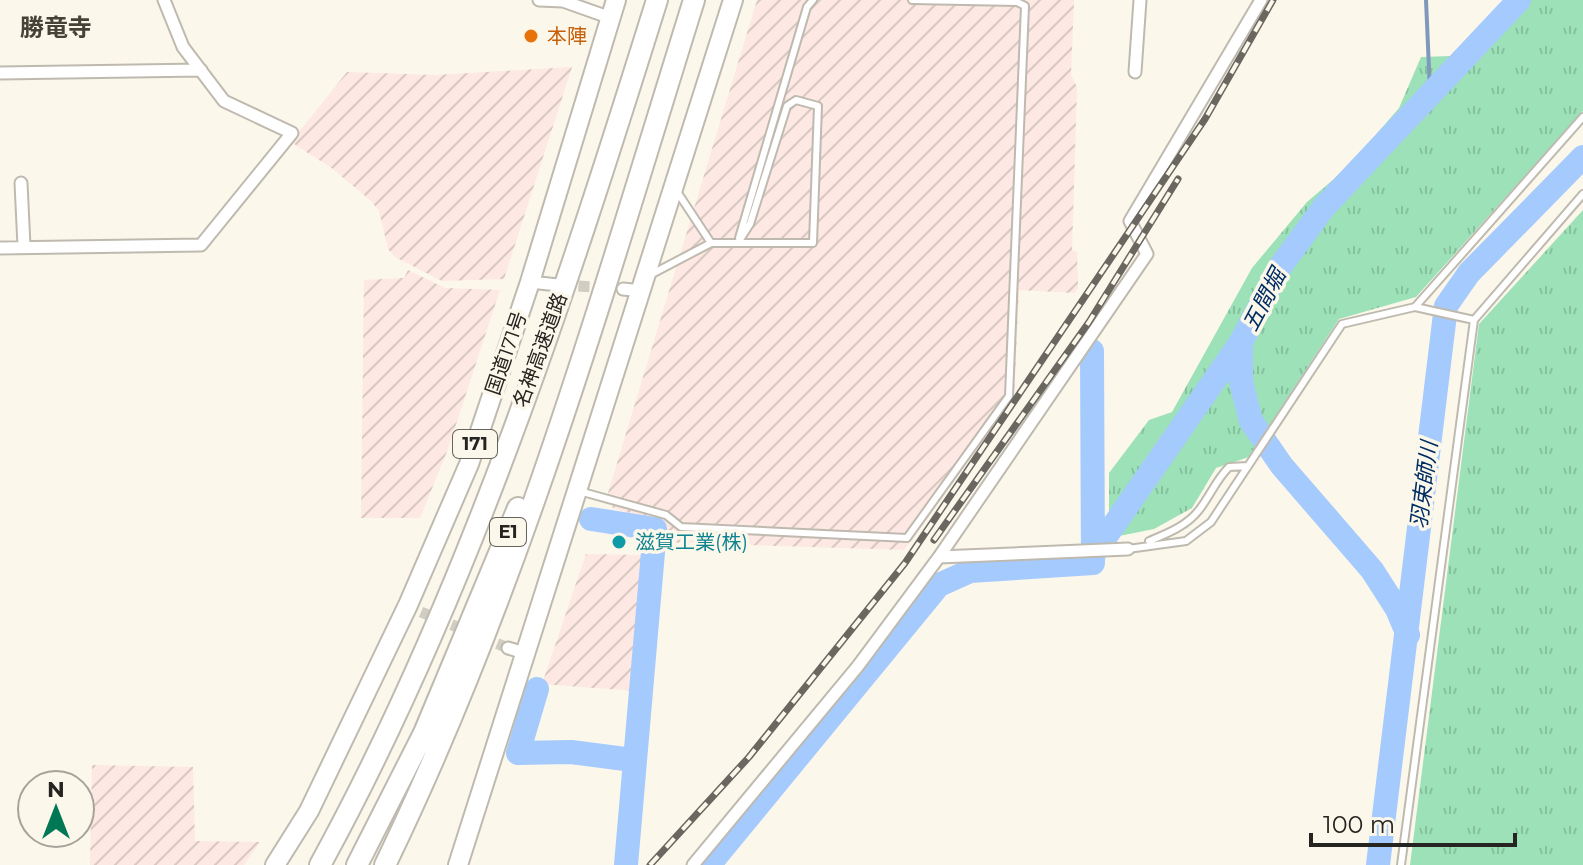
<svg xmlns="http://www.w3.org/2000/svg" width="1583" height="865" viewBox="0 0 1583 865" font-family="Montserrat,'Noto Sans JP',sans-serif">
<defs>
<pattern id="industrial-furrows" width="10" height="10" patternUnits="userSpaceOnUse" patternTransform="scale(2)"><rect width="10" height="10" fill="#fde8e3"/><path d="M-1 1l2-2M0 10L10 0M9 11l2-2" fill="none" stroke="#d9c7c2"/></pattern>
<pattern id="grass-tufts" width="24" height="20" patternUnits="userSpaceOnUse" patternTransform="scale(2)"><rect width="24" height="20" fill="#9ce1b7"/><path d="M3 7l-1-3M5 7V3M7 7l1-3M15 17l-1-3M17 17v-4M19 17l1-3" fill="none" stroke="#86c19d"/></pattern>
</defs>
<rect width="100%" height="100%" fill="#fcf7eb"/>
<path fill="url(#industrial-furrows)" d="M757 0H1074L1071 75 1077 87 1072 251 1077 252 1078 288 1074 293 1019 290 1014 399 904 550 658 542 659 522 613 508 608 493Z
M572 67 504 279 442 281 395 257 388 249 379 211 371 201 333 169 291 142 347 72 435 75Z
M408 270 445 288 500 290 448 449 420 518H361L364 280 404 278Z
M586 554 650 555 635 691 542 684Z
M92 765 193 767 195 841 260 842 244 865H90Z"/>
<path fill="url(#grass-tufts)" d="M1505 0H1583V111L1416 297 1339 319 1249 457 1216 468 1192 508 1154 529 1109 538V473L1149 420 1172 412 1252 268 1307 202 1349 166 1399 108 1421 57 1451 56Z
M1583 210V865H1410L1479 324Z"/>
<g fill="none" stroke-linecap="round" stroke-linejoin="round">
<path stroke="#7f98bb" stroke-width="4" d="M1426 0 1430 92"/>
<path stroke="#a5cafd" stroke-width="24" d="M591 519 655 529 626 865
M1093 555 1241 342
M1408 635 1397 609 1372 570 1282 466 1251 421 1241 382V342L1280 267 1324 207 1519 0
M537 689 518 753 571 752 633 760
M709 865 939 585 970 571 1093 563 1092 351
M1378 865 1446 306 1469 273 1583 157"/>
<path stroke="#d1cdc2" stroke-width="11" stroke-dasharray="11 5.5" stroke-linecap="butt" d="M562 285 609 288
M421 612 508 648"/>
<defs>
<path id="service" d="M676 190 711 243H813L818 106 796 100 787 106 750 224 739 241
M739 238 807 7 813 0
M650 275 711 243
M1415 307 1583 117
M579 491 666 515 681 527 907 538 1009 396 1025 6 1017 2 912 0
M1149 541C1166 534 1187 526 1199 510 1210 496 1216 480 1229 467L1248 466
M1128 549 1186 541 1211 522 1342 324 1415 307 1474 320
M1401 865 1474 320 1583 194"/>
<path id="minor" d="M539 0 563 1 611 18
M1135 72 1140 0
M0 73 201 70
M21 183 24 246
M0 248 201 245 292 133 224 101 183 47 164 0
M530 282 558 285
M623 289 642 291
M939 557 1147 254 1130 221 1261 0
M508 648 528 654
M693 865 858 666 939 557 1128 549"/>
<path id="trunk" d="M275 865 309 811 408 605 469 464 530 282 616 0
M458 865 733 0"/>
<path id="motorway" d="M320 865C467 597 566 291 657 0
M357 865 424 733 518 508
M385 865C519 589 603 292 694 0"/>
</defs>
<use href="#service" stroke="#bfbaaf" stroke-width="10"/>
<use href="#minor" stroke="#bfbaaf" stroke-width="15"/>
<use href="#trunk" stroke="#bfbaaf" stroke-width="22"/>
<use href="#motorway" stroke="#bfbaaf" stroke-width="24"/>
<use href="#service" stroke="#fff" stroke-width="6"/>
<use href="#minor" stroke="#fff" stroke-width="11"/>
<use href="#trunk" stroke="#fff" stroke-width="18"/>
<use href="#motorway" stroke="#fff" stroke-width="20"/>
<defs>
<path id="rail" d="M934 540 1089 322 1178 179
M650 865 749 757 905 563 1205 119 1273 0"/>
</defs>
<use href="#rail" stroke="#6a6760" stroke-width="7"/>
<use href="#rail" stroke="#fcf7eb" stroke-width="4" stroke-dasharray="12" stroke-linecap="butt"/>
</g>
<circle fill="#e8710a" stroke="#fcf7eb" stroke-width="3" cx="531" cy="36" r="8"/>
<circle fill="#0f9aa8" stroke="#fcf7eb" stroke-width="3" cx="619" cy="542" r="8"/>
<g text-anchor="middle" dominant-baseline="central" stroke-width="7" stroke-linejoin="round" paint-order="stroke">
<g fill="#fcf7eb" stroke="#66635d" stroke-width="2">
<rect x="453" y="430" width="44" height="28" rx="6"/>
<rect x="490" y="518" width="36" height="28" rx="6"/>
</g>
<g font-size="18" font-weight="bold" fill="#262420">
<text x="475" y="444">171</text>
<text x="508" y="532">E1</text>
</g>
<g font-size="20" fill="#c56008" stroke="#fcf7eb" text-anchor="start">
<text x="547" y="36">本陣</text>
</g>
<g font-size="20" fill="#262420" stroke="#fcf7eb">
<text transform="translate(540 350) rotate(-70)">名神高速道路</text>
<text transform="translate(506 353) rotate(-71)">国道171号</text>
</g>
<g font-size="20" fill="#0d838f" stroke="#fcf7eb" text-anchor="start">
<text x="635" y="542">滋賀工業(株)</text>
</g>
<g font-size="22" font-style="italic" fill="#002d63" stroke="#fcf7eb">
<text transform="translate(1264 300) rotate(-62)">五間堀</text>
<text transform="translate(1424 485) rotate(-83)">羽束師川</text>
</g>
<g font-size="24" font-weight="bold" fill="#464238" stroke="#fcf7eb">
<text x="56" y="27">勝竜寺</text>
</g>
</g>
<g transform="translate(56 809)"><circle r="38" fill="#fcf7eb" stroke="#a6a39a" stroke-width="2"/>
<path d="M0-6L14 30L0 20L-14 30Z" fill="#007855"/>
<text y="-12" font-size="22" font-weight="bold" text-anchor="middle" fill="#262420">N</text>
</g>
<path d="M1311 833v12h204v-12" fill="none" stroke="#262420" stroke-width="4"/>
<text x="1323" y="833" font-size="24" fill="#262420" stroke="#fcf7eb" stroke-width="6" paint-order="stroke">100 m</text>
</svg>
